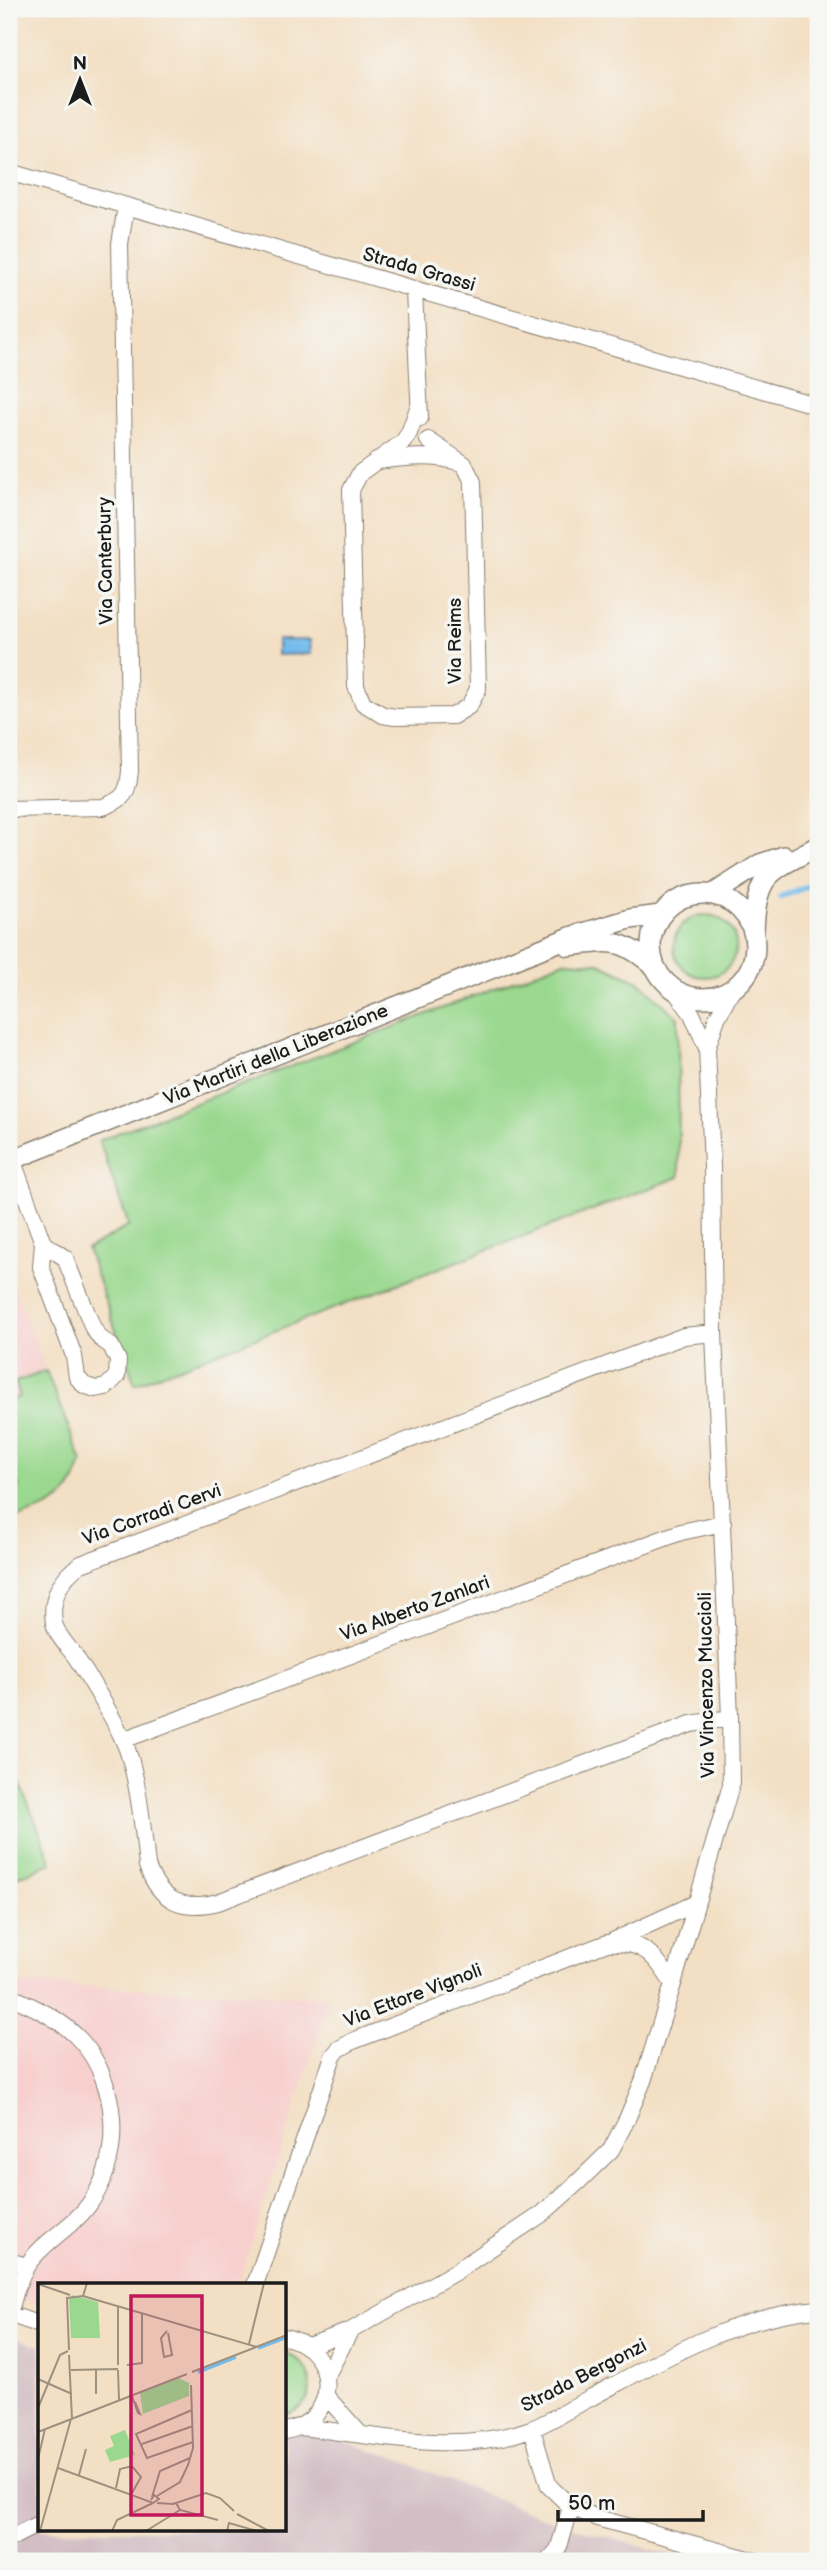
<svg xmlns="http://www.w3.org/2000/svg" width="827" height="2570" viewBox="0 0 827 2570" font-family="'Balsamiq Sans',sans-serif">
<rect width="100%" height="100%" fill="#f6f6f2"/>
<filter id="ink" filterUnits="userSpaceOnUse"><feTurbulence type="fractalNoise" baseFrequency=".0143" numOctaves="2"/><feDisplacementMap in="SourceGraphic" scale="14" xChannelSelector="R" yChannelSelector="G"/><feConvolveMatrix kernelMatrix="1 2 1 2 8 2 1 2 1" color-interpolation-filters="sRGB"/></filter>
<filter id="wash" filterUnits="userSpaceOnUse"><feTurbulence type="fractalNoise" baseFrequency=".00686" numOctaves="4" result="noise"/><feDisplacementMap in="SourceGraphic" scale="28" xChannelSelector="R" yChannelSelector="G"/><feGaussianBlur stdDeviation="1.57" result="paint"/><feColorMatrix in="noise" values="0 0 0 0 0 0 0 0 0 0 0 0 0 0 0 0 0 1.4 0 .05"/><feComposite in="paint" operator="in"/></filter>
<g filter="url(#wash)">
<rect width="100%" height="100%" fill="#f3dfc3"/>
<path fill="#f7d0ce" d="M9 1275 82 1462 73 1488 63 1499 9 1521Z
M9 1983 330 1997 238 2285H40V2305L9 2294Z"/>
<path fill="#d2bec4" d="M9 2336 40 2346V2530H285V2423L395 2458 551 2521 691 2561H9Z"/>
<path fill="#99d88e" stroke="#5a7a55" stroke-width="2" d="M674 946a31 31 0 1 1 62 0a31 31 0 1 1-62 0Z
M565 961 599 963 639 981 678 1018 679 1177 135 1384 87 1249 129 1226 99 1140Z
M46 1371 82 1462C68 1508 50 1505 9 1521V1493L19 1488 9 1463V1401L20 1396 15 1382Z
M9 1756 52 1863 9 1880Z
M285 2354C319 2362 319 2407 285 2415Z"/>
<path fill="#75bced" stroke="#486c84" stroke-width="2" d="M277 640H310L311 654 277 655Z"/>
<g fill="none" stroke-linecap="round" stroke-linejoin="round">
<path stroke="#75bced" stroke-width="6" d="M781 897 818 882"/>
</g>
</g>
<g filter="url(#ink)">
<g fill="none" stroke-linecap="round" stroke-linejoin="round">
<defs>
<path id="minor" d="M9 172 818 406
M414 291 420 418
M418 408 409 433 403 442 360 473 351 490 356 686 363 703 383 715 395 717 453 716 469 706 478 689 473 482 464 464 428 440
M377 461C403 458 432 454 458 462
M9 809 103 807C125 799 128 793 130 771L120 244 126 206
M673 988 692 1014 707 1048 717 1018 732 990
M12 1159 43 1243 41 1267 74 1356 77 1377 84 1385 95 1389 106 1387 117 1376 118 1360 111 1346 100 1338 93 1328 65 1258 43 1243
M714 1333 684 1336 81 1564C61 1577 50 1598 54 1623 57 1637 70 1648 77 1659 93 1684 110 1712 123 1739 138 1772 143 1829 147 1866 160 1901 182 1911 218 1902L691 1724 730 1718
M123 1740 681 1532 723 1523
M613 1941 696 1903
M9 1996C35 2007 61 2019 81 2041 118 2082 123 2154 92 2200 76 2226 45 2239 28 2264 18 2277 14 2298 9 2314
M9 2261 26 2266
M255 2285 333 2056 339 2049 353 2041 607 1943C645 1941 654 1955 673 1984
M9 2314 40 2325
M285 2337C340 2349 341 2421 285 2431
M308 2346 350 2331 455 2272 542 2214 578 2182 611 2150 627 2119 643 2081 673 1984 731 1785 730 1718 714 1333 712 1167 707 1048
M326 2377 350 2331
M326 2396 361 2435
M300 2427C377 2435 455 2456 531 2429 552 2421 572 2407 592 2397 664 2358 735 2316 818 2309
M532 2429 549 2486 571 2507 597 2518 756 2561
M9 2539 40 2523
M548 2561 558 2550 571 2507"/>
<path id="tertiary" d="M651 946a52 52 0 1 1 104 0a52 52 0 1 1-104 0Z
M713 894 760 864 784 856
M754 931C756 872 770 872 818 846
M568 946C612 941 621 937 656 968
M9 1161 573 936 630 919 661 915"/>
</defs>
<use href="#minor" stroke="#887e70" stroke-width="18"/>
<use href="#tertiary" stroke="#887e70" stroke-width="22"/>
<use href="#minor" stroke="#fff" stroke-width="16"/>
<use href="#tertiary" stroke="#fff" stroke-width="19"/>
</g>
</g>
<g text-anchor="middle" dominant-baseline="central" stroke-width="7" stroke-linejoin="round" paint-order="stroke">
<g font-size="19" fill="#1c1c1c" stroke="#f6f6f2">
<text transform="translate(419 270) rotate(16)">Strada Grassi</text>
<text transform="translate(106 561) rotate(-91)">Via Canterbury</text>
<text transform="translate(455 641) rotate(-90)">Via Reims</text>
<text transform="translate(276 1055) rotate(-22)">Via Martiri della Liberazione</text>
<text transform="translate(152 1515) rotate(-20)">Via Corradi Cervi</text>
<text transform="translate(415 1609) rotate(-20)">Via Alberto Zanlari</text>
<text transform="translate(707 1685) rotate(-91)">Via Vincenzo Muccioli</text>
<text transform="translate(413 1996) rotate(-21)">Via Ettore Vignoli</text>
<text transform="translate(584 2376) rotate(-27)">Strada Bergonzi</text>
</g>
</g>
<g transform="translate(38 2283)">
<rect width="248" height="248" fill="#f3dfc3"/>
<path d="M35 12 60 19 62 55H33L31 16ZM141 95 151 100V113L105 131 102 110ZM87 147 97 172 72 179 67 167 76 163 72 153Z" fill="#99d88e"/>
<path fill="none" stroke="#75bced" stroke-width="3.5" d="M220 65 249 54M160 89 198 74"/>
<path fill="none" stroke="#9d9180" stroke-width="2" d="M0 1 32 12M45 13 219 64M80 24V82M129 48 123 55 126 74 134 72 130 50M211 61 226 0M31 67 29 15 45 13 49 0M31 72 34 136M89 82 104 80V31M58 86V111M33 87 80 86M80 87 81 117M154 89 249 52M0 96 34 111M94 113 100 130 102 131 97 119M0 125 22 72 30 68M154 127 98 151 109 175 155 159M0 149 149 91M104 161 155 143M0 176 7 146M20 185 115 220 121 216 116 212 113 217M41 192 48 166M78 205 82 186 94 183 103 194 94 210M119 213 142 199 150 182 155 165 153 102M114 214 122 188 152 175M119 220 135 221 168 210 182 215 196 228M138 220 142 227 180 237M199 231 231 248M2 248 33 136M74 248 79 237 115 220M108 248 142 227M189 248 191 240 219 248"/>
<path fill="#c2185b" fill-opacity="0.15" stroke="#c2185b" stroke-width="3.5" d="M93 13H164V232H93Z"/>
<rect width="248" height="248" fill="none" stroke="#1c1c1c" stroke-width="3.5"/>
</g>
<rect width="827" height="2570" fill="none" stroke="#f6f6f2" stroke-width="35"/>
<g transform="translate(80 80)" stroke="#f6f6f2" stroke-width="5" paint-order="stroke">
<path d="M0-5L12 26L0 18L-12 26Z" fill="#1c1c1c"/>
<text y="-10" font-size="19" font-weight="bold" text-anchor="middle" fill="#1c1c1c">N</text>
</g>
<path d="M558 2510v10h145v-10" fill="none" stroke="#1c1c1c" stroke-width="3.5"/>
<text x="568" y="2510" font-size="21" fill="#1c1c1c" stroke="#f6f6f2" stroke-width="5" paint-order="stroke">50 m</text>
</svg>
